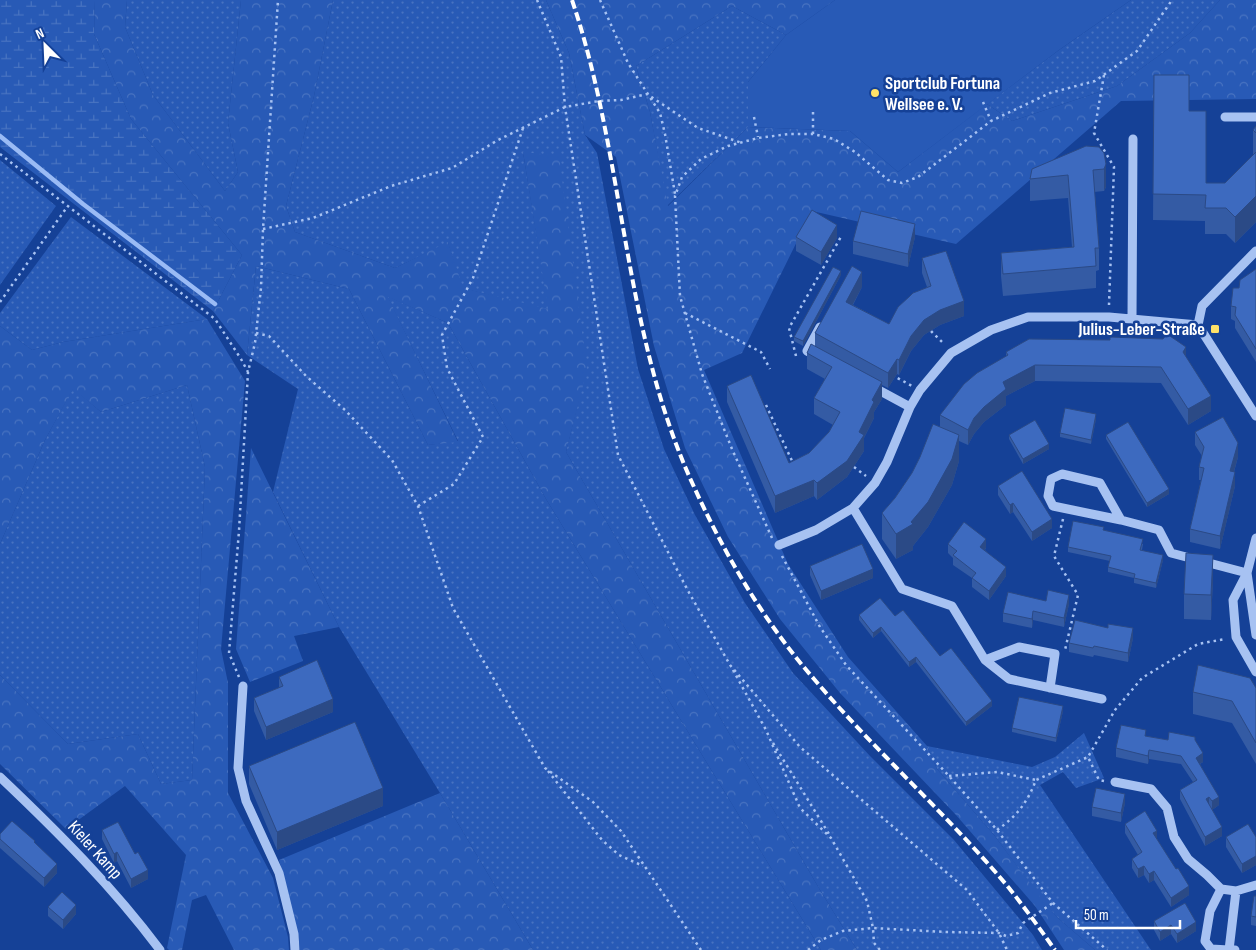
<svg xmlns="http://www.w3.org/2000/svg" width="1256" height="950" viewBox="0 0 1256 950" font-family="'Sofia Sans Condensed',sans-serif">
<defs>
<pattern id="green-dots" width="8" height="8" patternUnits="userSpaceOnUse" patternTransform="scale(1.25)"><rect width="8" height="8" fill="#285ab6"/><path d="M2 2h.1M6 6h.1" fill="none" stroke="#4873c1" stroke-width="1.8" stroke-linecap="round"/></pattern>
<pattern id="forest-crowns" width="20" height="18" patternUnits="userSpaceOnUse" patternTransform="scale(1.25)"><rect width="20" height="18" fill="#285ab6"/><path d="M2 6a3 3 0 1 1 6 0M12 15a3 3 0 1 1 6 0" fill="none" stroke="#4873c1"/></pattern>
<pattern id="wetland-marsh" width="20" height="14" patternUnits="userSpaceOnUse" patternTransform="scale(1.25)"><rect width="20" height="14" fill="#285ab6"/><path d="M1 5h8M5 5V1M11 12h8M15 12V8" fill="none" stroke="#4873c1"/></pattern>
</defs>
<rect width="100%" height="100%" fill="#154197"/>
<path fill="url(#green-dots)" d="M127 0H241L228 123 238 172 225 191 153 95 125 27Z
M333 0H546L569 53 585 135 597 153 638 369 664 449 695 515 745 603 793 673 870 756 954 840 1033 935 1042 950H857L820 890 566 452 586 370 523 152 549 310 462 288 448 243 395 268 295 232 286 206 314 96Z
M1131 0H1220L1190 33 1117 86 1012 121 987 104 1059 50Z
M732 6 786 35 748 82V127L667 206 650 112 636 66Z
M0 160 56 206 0 285Z
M71 217 207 319 63 342 32 350 0 326V313Z
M256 266 349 289 428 445 458 441 387 296 448 323 546 499 821 950H533L440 793 339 627 273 492 298 389 247 355Z
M187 385 205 467 192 780 161 784 138 734 68 744 0 675V544L45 440 73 388 101 412Z
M1084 733 1104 778 1076 788 1063 772 1040 785 1151 950H1095L1058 918 1043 902 994 835 937 769 927 746 1032 767 1055 757Z"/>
<path fill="url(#forest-crowns)" d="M95 0H127L125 27 153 95 225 191 238 172 228 123 241 0H333L314 96 286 206 295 232 395 268 448 242 463 288 548 309 523 152 559 156 587 370 566 452 820 890 857 950H821L546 499 448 323 388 297 458 442 428 445 349 289 256 266 247 355 213 311 242 255 131 119 94 34Z
M546 0H835L786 35 732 6 636 66 650 112 668 206 748 127 850 131 898 172 987 104 1012 121 1117 86 1190 33 1220 0H1256V99L1121 101 956 244 812 211 742 353 704 370 788 564 848 657 927 746 937 769 994 835 1044 902 1058 918 1095 950H1064L1035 906 956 815 840 693 780 619 728 537 685 448 654 346 616 157 585 135 569 53Z
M207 319 245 381 221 649 228 683V793L273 878 288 937 289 950H234L206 895 192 900 182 950H169L167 948 186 855 125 786 66 829 0 764V675L68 744 138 734 161 784 192 780 205 467 187 385 101 412 73 389 45 440 0 544V326L32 350 63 342Z
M251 448 339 627 294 636 303 661 250 682 236 649Z
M440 793 533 950H300L298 934 279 860Z"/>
<path fill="url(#wetland-marsh)" d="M0 0H95L94 34 131 119 242 255 213 311 0 147Z"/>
<path fill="#285ab6" d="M835 0H1131L1059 50 898 172 850 131 748 127V82L786 35Z"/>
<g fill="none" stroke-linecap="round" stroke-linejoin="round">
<path stroke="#9abbf5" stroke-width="4.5" d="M0 136 83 204 215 304"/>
<path stroke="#a7c2f2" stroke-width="2.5" stroke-dasharray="2.5 4" stroke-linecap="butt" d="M537 0 561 57 565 107 618 455 687 589 730 665 800 747 967 890 999 933 1007 950
M600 0 628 63 660 113 665 134 675 194
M1104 75 1094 133 1114 167 1109 305
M983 102 991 121
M754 117 758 137
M813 134V111
M0 154 215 319 241 359 248 372
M263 229 313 218 391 186 452 168 498 140 565 107 599 101 621 100 647 94 698 128 742 143
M0 302 67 207
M685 313 761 352 770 369
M931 331 944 344
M256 333 269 336 306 376 345 410 392 460 418 506 453 608 545 768 593 802 621 831 701 950
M796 356 789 328 842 235
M892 375 912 386
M766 405 793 463
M854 467 866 476
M418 506 454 484 483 437 447 368 442 335 473 278 523 128
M1063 519 1054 556 1078 595 1065 650
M772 538 732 449 702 374 680 296 675 196 682 177 701 159 728 146 758 138 789 134H813L834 139 855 152 888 180 902 183 918 177 991 121 1050 93 1095 81 1137 51 1172 0
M782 556 820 627 846 665 949 776 997 830 1053 903 1107 950
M733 670 766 730 800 808 831 838 867 901 873 928 874 943 880 950
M239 677 229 653 239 531 248 372 255 343 261 288 263 229 278 0
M773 743 829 834
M548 771 602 840 619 855 643 866
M949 776 997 772 1036 780
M1104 781 1099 780 1088 757 1115 710 1142 678 1198 644 1225 639
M997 830C1017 816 1027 803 1036 780L1088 757
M808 950 821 940 843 931 873 928 946 932 999 933 1006 936 1018 933 1023 923 1053 903"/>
<path stroke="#a7c2f2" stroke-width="9" d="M1225 117H1256
M1132 318 1133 139
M1198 325 1256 416
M1198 325 1202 306 1256 251
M818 357 807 351 820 327
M873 387 910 407
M853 508 902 589 952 606 985 660 1009 679 1102 699
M1121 520 1053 506 1048 496 1051 479 1062 474 1100 483 1121 520 1159 530 1171 553 1247 573
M1256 538 1247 573 1233 600 1236 637 1256 672
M779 545 816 530 853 508 875 483 887 462 910 407 920 390 951 353 991 330 1028 317H1109L1198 325
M1247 573 1256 635
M985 660 1019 647 1055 654 1050 688
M243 686 238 768 246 801 279 873 294 934 295 950
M0 777C57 831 113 887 160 950
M1115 782 1151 789 1167 808 1174 837 1188 859 1207 875 1221 889 1210 911 1205 941 1211 949 1229 950
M1221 889 1236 891 1256 885
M1235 950H1229L1236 891"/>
<path stroke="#fff" stroke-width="4" stroke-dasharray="9 4" stroke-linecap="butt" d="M572 0C626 160 622 334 695 489 726 557 765 623 814 679 876 752 948 815 1009 888 1025 908 1040 929 1055 950"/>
</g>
<path fill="#345ba4" d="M1154 75 1189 111 1206 183H1225L1253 155V130L1256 126V222L1235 243 1226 234H1205V221L1153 220Z
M1104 153 1106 187 1104 191 1094 192 1099 248V270L1096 271V288L1003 296 1001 276V253L1072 247 1068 198 1030 201V179Z
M796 237 837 238 821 265 796 251Z
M915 237 908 267 853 254V241Z
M922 258 964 316 940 325 924 335 911 351 899 375 897 374 888 388 882 385V399L874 412V418L864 438V451L847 477 817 500 814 496 775 513 727 402V386L789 463 809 453 829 432 833 425 814 414V398L825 379 807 369V353L815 346V333L862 287 853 305 889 324 927 287 922 273Z
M1256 269V362L1235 328V321L1231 319V306L1239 288Z
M841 275 803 346 794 341V337Z
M1006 352 1186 357 1211 411 1188 425 1161 383 1035 381 1006 396V405L984 422 974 434 968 445 959 441V461L952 485 928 527 913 546V550L896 559 882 539V513L895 498 912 473 940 427V415L1006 356Z
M1096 419 1091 444 1060 437V433Z
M1195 432 1238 457 1234 472 1235 486 1220 549 1190 542V529L1201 480H1199V467L1202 456 1195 445Z
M1009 435 1049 449 1023 464 1009 439Z
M1106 435 1169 494 1147 507 1106 439Z
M998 486 1052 528 1032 541 1013 512 1010 514 998 495Z
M1104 530 1143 544 1142 550 1163 560 1156 588 1134 583V578L1108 572V567L1110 561 1068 552V547Z
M948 544 986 548 985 550 1006 576 989 600 972 587V578L953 565V558L948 553Z
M810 566 873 578 821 600 810 575Z
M1213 581 1211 620 1184 619V594Z
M1046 601 1069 604 1064 627 1033 620 1032 628 1003 622V613Z
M859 615 895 616 940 656 992 706 966 726 916 662 909 667 881 631 873 638 859 620Z
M1133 638 1128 662 1094 655 1093 657 1069 652V643Z
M279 677 333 712 266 740 254 711V698L279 688Z
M1256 688V764L1232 723 1193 714V692Z
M1063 711 1056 742 1012 732V728Z
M1146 736 1168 740H1195L1203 762 1200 764 1219 805 1212 810 1222 836 1205 846 1180 799V790L1193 782 1181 764 1149 759 1148 764 1116 757V748Z
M249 766 383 806 277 850 249 784Z
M1125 803 1121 822 1092 816V807Z
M1125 824 1157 839 1189 895 1171 907 1154 880 1149 883 1144 875 1138 878 1132 868V859L1138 855 1125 833Z
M102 830 148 879 131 888 117 861 114 863 102 839Z
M0 834 35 843 57 873 44 887 0 848Z
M1226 837H1256V865L1242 873 1226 847Z
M1256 896V926L1251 925V916Z
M48 907 76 914 63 929 48 916Z
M1154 921 1196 931 1177 943 1171 934 1160 941 1154 930Z"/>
<path fill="#2b4a86" d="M1106 164V187L1104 191V169Z
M1256 196V222L1235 243V217Z
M915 224V237L908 267V254Z
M837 225V238L821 265V252Z
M841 271V275L803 346V341Z
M862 272V287L846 317V302Z
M964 301V316L940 325 924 335 911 351 899 375V360L911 336 924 320 940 310Z
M1186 347V362L1183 352Z
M897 359V374L888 388V373Z
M1035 365V381L1006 396V405L984 422 974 434 968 445V430L974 418 1003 382Z
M882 382V399L874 412V418L864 438V451L847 477 817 500V483L859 432 872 400Z
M1211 396V411L1188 425V409Z
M1096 414V419L1091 444V440Z
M959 435V461L952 485 928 527 913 546V550L896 559V534Z
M1238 443V457L1230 485V471Z
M1049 444V449L1023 464V459Z
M1235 472V486L1220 549V536Z
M814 480V496L775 513V496Z
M1169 489V494L1147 507V503Z
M1013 503V512L1010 514V505Z
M1052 519V528L1032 541V532Z
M986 539V548L980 556V547Z
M1163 555V560L1156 588V583Z
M1213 555V581L1211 620V595Z
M1006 567V576L989 600V591Z
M873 569V578L821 600V591Z
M1069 595V604L1064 627V618Z
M1033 611V620L1032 628V619Z
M881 627V631L873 638V633Z
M1133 628V638L1128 662V653Z
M916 657V662L909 667V662Z
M333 699V712L266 740V727Z
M992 701V706L966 726V722Z
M1063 706V711L1056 742V738Z
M1149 750V759L1148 764V756Z
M1203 753V762L1196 766V758Z
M383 788V806L277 850V832Z
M1125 794V803L1121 822V813Z
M1209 797V806L1206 799Z
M1219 797V805L1212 810V801Z
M1222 827V836L1205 846V837Z
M1157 831V840L1153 833Z
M117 852V861L114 863V854Z
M1256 856V865L1242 873V864Z
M57 864V873L44 887V878Z
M1144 866V875L1138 878V869Z
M148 870V879L131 888V879Z
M1154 871V880L1149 883V874Z
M1189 886V895L1171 907V898Z
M76 905V914L63 929V920Z
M1196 922V931L1177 943V934Z
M1171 925V934L1160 941V932Z"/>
<path fill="#3d6abf" stroke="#2b4a86" d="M1154 75H1189V111H1206V183H1225L1256 152V196L1235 217 1226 208H1205L1206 195 1153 194Z
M1256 126V133L1253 130Z
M1086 146 1099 147 1104 153 1106 164 1104 169 1093 170 1099 248H1095L1096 266 1003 274 1001 253 1074 247 1068 175 1030 179 1032 169Z
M812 210 837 225 821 252 796 237Z
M861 211 915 224 908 254 853 241Z
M946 251 964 301 940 310 924 320 911 336 899 360 897 359 888 373 815 333 852 266 862 272 846 302 889 324 898 307 910 296 913 293 931 286 922 258Z
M833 267 841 271 803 341 794 337Z
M1256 269V349L1235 315 1236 307 1231 306 1233 288H1239L1240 280Z
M1167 334 1186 347 1183 352 1211 396 1188 409 1161 367 1035 365 1003 382 1006 389 984 407 974 418 968 430 940 415 964 384 977 373 1008 355 1006 352 1029 339 1110 340V337L1163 339Z
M811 344 882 382 872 400 874 402 859 432 864 435 847 461 817 483 814 480 775 496 727 386 751 375 789 463 809 453 829 432 840 412 814 398 832 367 807 353Z
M1065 408 1096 414 1091 440 1060 433Z
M1223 417 1238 443 1230 471 1235 472 1220 536 1190 529 1204 468 1199 467 1204 447 1195 432Z
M1035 420 1049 444 1023 459 1009 435Z
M1128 422 1169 489 1147 503 1106 435Z
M933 424 959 435 952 459 928 502 911 522 913 524 896 534 882 513 895 498 912 473 920 457Z
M1022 471 1052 519 1032 532 1013 503 1010 505 998 486Z
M1073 521 1104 527 1103 530 1143 539 1140 550 1163 555 1156 583 1134 578 1135 574 1108 567 1111 556 1068 547Z
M964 522 986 539 980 547 1006 567 989 591 972 578 976 573 953 555 957 551 948 544Z
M862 544 873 569 821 591 810 566Z
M1186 553 1213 555 1211 595 1184 594Z
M1048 590 1069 595 1064 618 1033 611 1032 619 1003 613 1008 592 1046 601Z
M880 598 895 616 903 610 940 656 951 648 992 701 966 722 916 657 909 662 881 627 873 633 859 615Z
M1075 620 1108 628V624L1133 628 1128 653 1094 646 1093 648 1069 643Z
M317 660 333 699 266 727 254 698 283 686 279 677Z
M1198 665 1250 678 1256 688V743L1232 701 1193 692Z
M1019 697 1063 706 1056 738 1012 728Z
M355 722 383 788 277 832 249 766Z
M1121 725 1146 730 1145 736 1168 740 1169 732 1195 737V740L1203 753 1196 758 1219 797 1212 801 1209 797 1206 799 1222 827 1205 837 1180 790 1197 780 1181 756 1149 750 1148 756 1116 748Z
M1096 788 1125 794 1121 813 1092 807Z
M1145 811 1157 831 1153 833 1176 869 1178 868 1189 886 1171 898 1154 871 1149 874 1144 866 1138 869 1132 859 1142 852 1125 824Z
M12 821 35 841 34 842 57 864 44 878 0 839V834Z
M118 822 135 854 138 852 148 870 131 879 117 852 114 854 102 830Z
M1248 824 1256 837V856L1242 864 1226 837Z
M62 892 76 905 63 920 48 907Z
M1254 896H1256V917L1251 916Z
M1185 903 1196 922 1177 934 1171 925 1160 932 1154 921Z"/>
<g fill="#ffe268" stroke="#154197" stroke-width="2">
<circle cx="875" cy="93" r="5"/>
<rect x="1210" y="324" width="10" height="10" rx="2.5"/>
</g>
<g text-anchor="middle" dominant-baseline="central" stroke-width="5" stroke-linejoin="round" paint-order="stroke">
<g font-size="18" font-weight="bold" fill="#fff" stroke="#154197" text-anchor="start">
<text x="885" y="83">Sportclub Fortuna<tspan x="885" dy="21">Wellsee e. V.</tspan></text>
<text x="1205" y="329" text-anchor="end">Julius-Leber-Straße</text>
</g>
<g font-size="18" fill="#fff" stroke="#154197">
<text transform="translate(95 850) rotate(48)">Kieler Kamp</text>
</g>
</g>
<g transform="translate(45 45) rotate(336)" stroke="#154197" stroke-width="4" paint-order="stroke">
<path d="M0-4L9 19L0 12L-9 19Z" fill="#ffffff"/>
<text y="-8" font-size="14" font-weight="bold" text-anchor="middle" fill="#ffffff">N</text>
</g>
<path d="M1076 920v8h104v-8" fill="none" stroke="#ffffff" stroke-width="2.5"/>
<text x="1084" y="920" font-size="15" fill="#ffffff" stroke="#154197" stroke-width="4" paint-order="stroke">50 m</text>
</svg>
